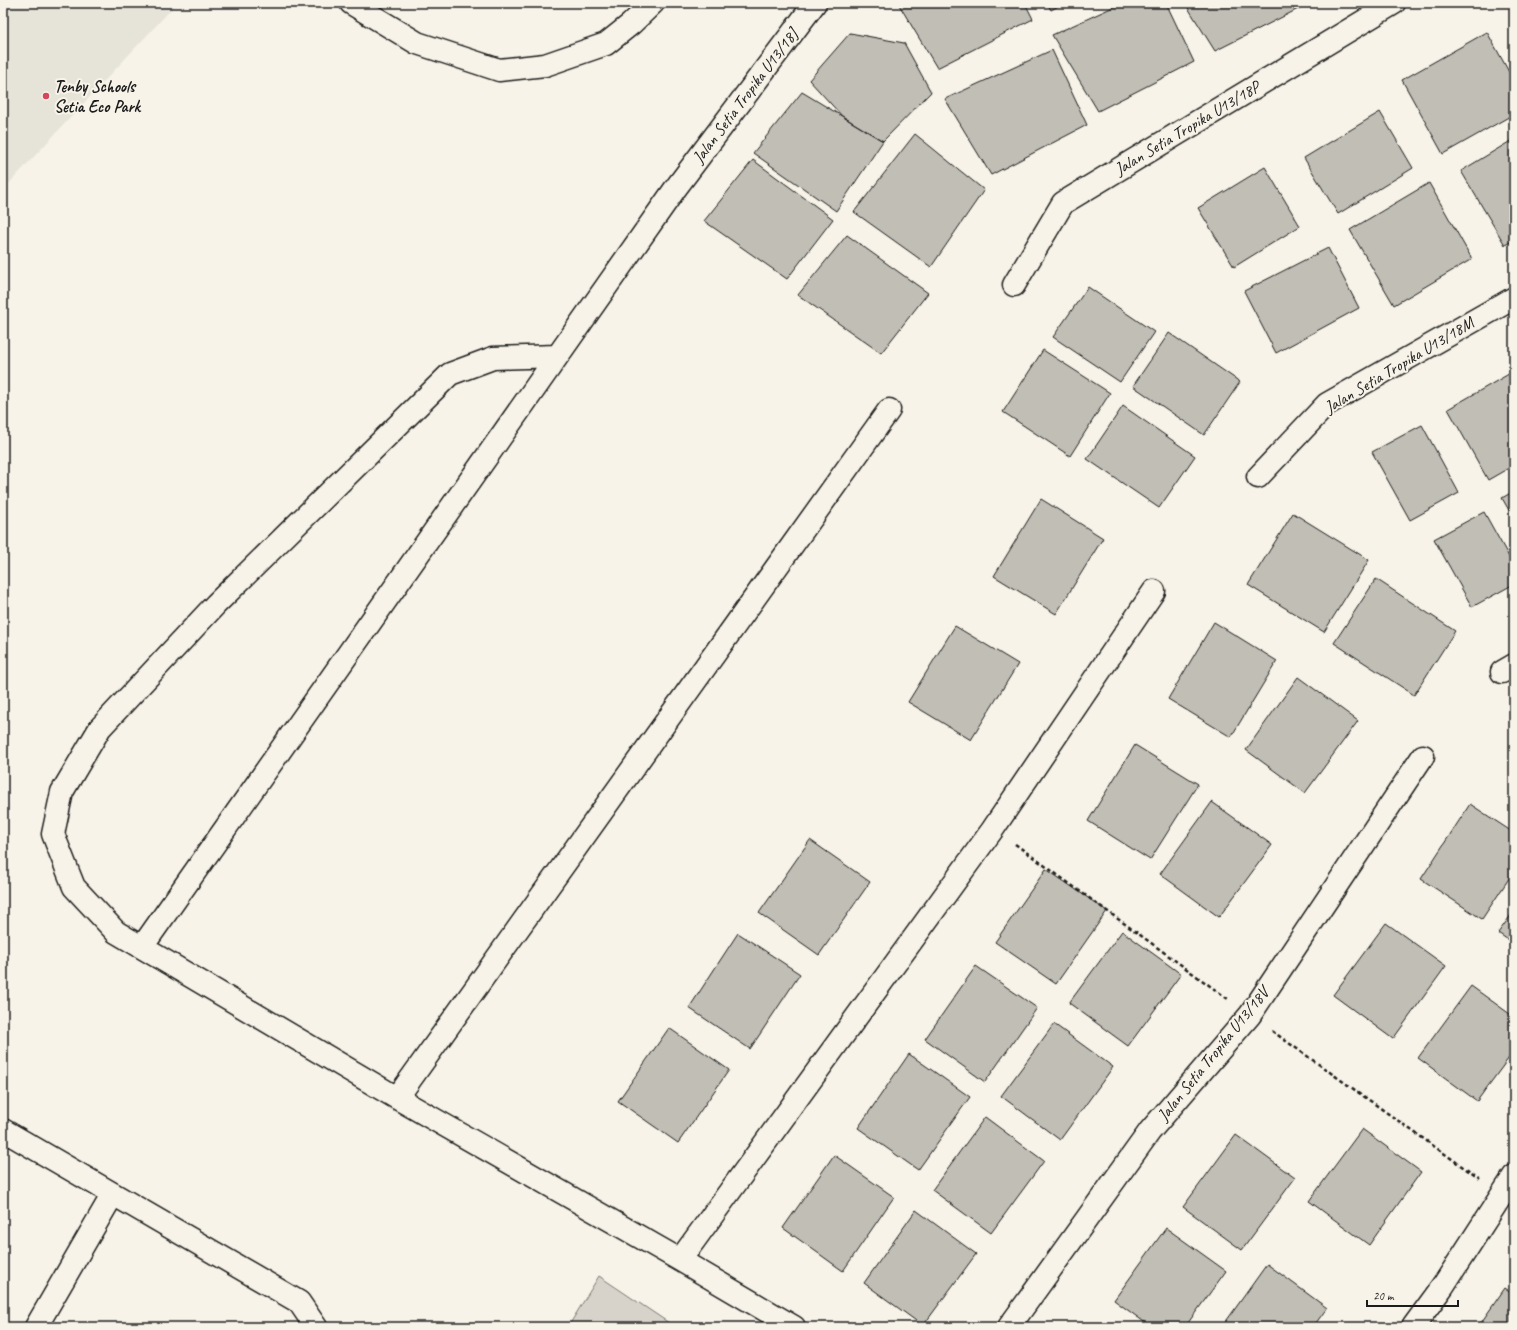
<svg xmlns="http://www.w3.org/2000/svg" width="1517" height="1330" viewBox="0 0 1517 1330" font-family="Caveat,sans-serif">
<rect width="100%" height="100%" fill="#f7f3e8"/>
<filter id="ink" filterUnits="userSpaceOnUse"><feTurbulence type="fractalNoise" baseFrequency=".025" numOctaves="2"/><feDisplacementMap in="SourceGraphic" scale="8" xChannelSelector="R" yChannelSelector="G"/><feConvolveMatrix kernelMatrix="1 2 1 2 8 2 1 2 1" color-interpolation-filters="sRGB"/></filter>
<g filter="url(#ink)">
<path fill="#e6e3d9" d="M3 3H177L3 190Z"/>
<path fill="#d7d3cb" stroke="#7a7874" d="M599 1276 675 1327H568Z"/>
<path fill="#c0beb5" stroke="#1c1c1c" d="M898 3H1025L1033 19 937 68Z
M1047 3H1064L1051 10Z
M1122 3H1166L1194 62 1098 111 1052 35Z
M1185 3H1310L1215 51Z
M1487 32 1514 81V114L1443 154 1402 80Z
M850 33 904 43 931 92 883 141 842 116 809 80Z
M1052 50 1087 125 991 175 945 99Z
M802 92 883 141 836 211 753 153Z
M1380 112 1413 168 1338 214 1304 158Z
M915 134 984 190 931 267 854 212Z
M1514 139V240L1505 245 1461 171Z
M753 160 833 219 787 279 704 221Z
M1265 167 1300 226 1234 267 1198 208Z
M1429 183 1472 259 1394 305 1350 230Z
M847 235 928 293 881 353 798 295Z
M1328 248 1359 308 1276 353 1244 291Z
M1088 287 1154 332 1120 382 1053 337Z
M1169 333 1240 382 1204 435 1133 386Z
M1043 350 1110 393 1070 456 1003 412Z
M1514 371V465L1488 480 1448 409Z
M1123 406 1195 456 1159 508 1087 459Z
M1422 425 1459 493 1410 520 1372 452Z
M1514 491V519L1502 498Z
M1041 499 1103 538 1056 614 994 576Z
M1484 512 1514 566V584L1472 607 1434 539Z
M1293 513 1369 560 1324 632 1248 585Z
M1376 579 1455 631 1414 695 1334 643Z
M1214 622 1277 661 1231 737 1168 699Z
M955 626 1018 664 971 740 908 702Z
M1298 677 1358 721 1305 793 1246 750Z
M1135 745 1198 784 1150 860 1088 821Z
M1212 802 1272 845 1219 917 1160 874Z
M1470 804 1514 833V871L1482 919 1421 879Z
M810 840 870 882 819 955 759 913Z
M1046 869 1107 911 1056 984 995 942Z
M1514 911V944L1498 933Z
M1386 923 1446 966 1393 1039 1333 995Z
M1122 931 1181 974 1128 1046 1069 1003Z
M738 933 800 974 750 1049 689 1008Z
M976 966 1037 1008 985 1082 925 1039Z
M1471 986 1514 1017V1051L1477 1101 1418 1058Z
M1054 1024 1113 1067 1060 1140 1001 1096Z
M669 1028 729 1070 678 1143 618 1101Z
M909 1054 970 1097 918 1170 858 1128Z
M985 1117 1044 1161 991 1233 932 1190Z
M1362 1129 1421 1172 1369 1245 1309 1201Z
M1236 1135 1295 1178 1242 1250 1183 1207Z
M834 1155 894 1197 843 1271 783 1228Z
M916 1210 976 1254 923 1326 864 1283Z
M1166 1228 1226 1271 1185 1327H1151L1114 1300Z
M1267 1264 1327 1308 1313 1327H1222Z
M1505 1288 1514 1294V1327H1478Z"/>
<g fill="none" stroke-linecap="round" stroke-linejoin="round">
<defs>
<path id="minor" d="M1014 285 1063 203 1394 3
M557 356 493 358 450 374 216 604 100 728 62 792 53 834 74 887 116 932 397 1098 680 1260 794 1327
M1258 477 1327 404 1514 298
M1502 672 1514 665
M142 947 675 189 815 3
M397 1098 889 410
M3 1130 299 1302 316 1327
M680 1260 993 829 1154 591
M36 1327 113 1194
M1009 1327 1150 1131 1250 1015 1423 756
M1413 1327 1443 1286 1514 1176"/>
<path id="tertiary" d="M351 3 417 43 499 70 545 65 606 44 631 24 653 3"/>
</defs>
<use href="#minor" stroke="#1c1c1c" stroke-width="25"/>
<use href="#tertiary" stroke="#1c1c1c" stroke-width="25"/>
<path stroke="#1c1c1c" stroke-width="2.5" stroke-dasharray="4 3" stroke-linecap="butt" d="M1015 844 1228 999
M1272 1031 1480 1179"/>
<use href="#minor" stroke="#f7f3e8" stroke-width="22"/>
<use href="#tertiary" stroke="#f7f3e8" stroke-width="22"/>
</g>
</g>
<circle fill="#d1495b" stroke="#f7f3e8" stroke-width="1.5" cx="46" cy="96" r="4"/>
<g text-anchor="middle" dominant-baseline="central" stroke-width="4" stroke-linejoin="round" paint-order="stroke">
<g font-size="17" font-weight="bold" fill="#1c1c1c" stroke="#f7f3e8" text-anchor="start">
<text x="54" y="86">Tenby Schools<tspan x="54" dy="20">Setia Eco Park</tspan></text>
</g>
<g font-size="17" fill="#1c1c1c" stroke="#f7f3e8">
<text transform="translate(745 96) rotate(-53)">Jalan Setia Tropika U13/18J</text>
<text transform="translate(1187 128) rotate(-31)">Jalan Setia Tropika U13/18P</text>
<text transform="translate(1399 365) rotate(-31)">Jalan Setia Tropika U13/18M</text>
<text transform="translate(1213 1054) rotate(-51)">Jalan Setia Tropika U13/18V</text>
</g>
</g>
<rect width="1517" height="1330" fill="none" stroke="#f7f3e8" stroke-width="16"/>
<rect x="8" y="8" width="1501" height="1314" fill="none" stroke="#1c1c1c" stroke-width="1.5" filter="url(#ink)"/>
<path d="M1367 1300v6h91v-6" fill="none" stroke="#1c1c1c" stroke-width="2"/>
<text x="1373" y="1300" font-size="12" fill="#1c1c1c" stroke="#f7f3e8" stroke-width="3" paint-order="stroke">20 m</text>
</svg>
